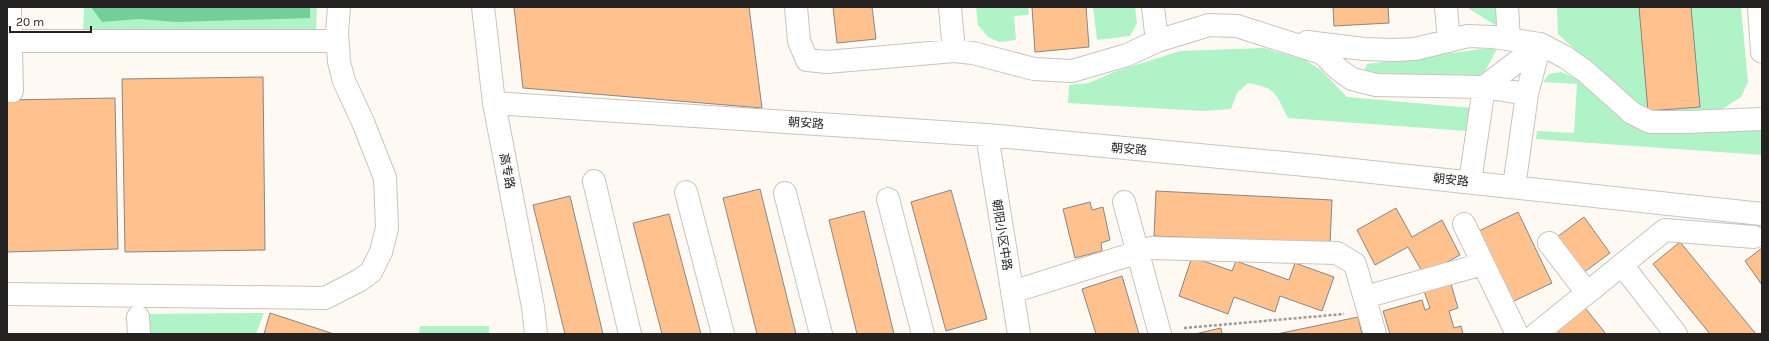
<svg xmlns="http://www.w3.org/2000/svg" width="1769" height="341" viewBox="0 0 1769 341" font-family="Karla,'Noto Sans SC',sans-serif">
<rect width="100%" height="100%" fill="#fff9f4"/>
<path fill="#aff3c6" d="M84 7H317L316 29 83 31Z
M976 7H1028L1029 15 1014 16 1016 40 999 42 988 37 978 25Z
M1093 7H1135L1137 23 1130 36 1097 40Z
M1468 7H1497L1498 27 1468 8Z
M1557 7H1741L1748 82 1741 97 1724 108 1707 114 1649 116 1558 34Z
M1498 47 1482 77 1372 73 1364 71 1367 64Z
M1264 48 1305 60 1321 70 1347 97 1472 108 1467 131 1288 118C1275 93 1277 88 1248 83L1237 93 1231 109 1202 111 1068 103 1069 85 1089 83 1114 72 1180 51Z
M1561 72 1580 80 1624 120 1762 125V155L1536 139 1537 131 1574 133 1577 84 1543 82 1549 74Z
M264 313 256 334H147L146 314Z
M420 326H489V334H419Z"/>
<path fill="#73cf95" d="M91 7H310V18L176 22 139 19 102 22Z"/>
<path fill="#ffc18e" stroke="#8b8682" d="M514 7H749L762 108 523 88Z
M833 7H872L876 39 837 43Z
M1032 7H1086L1089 47 1035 52Z
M1333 7H1388L1389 23 1334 26Z
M1639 7H1691L1700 107 1648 111Z
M263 77 265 250 125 252 122 79Z
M115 98 118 249 7 252V100Z
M760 189 796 334H757L723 198Z
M951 190 987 319 946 331 911 202Z
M1156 191 1332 200 1330 244 1154 236Z
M570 196 603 334H565L533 205Z
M1090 202 1092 210 1103 207 1110 240 1101 243 1102 251 1075 258 1063 209Z
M1396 208 1412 237 1442 220 1460 255 1424 275 1408 247 1375 265 1357 230Z
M864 211 894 334H857L829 220Z
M1518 212 1552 283 1512 302 1479 231Z
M669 214 701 334H662L633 223Z
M1584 217 1610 253 1583 273 1557 237Z
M1680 242 1756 334H1710L1653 264Z
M1762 248V285L1745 261Z
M1192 257 1232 271 1236 261 1289 280 1295 263 1334 277 1322 311 1280 296 1275 312 1234 297 1228 314 1179 296Z
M1122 276 1139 334H1096L1082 289Z
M1451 284 1458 308 1449 311 1454 328 1461 326 1463 334H1390L1383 311 1422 300 1425 310 1430 308 1424 291Z
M1582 304 1606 334H1560L1554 327Z
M270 313 334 334H264Z
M1358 317 1362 334H1277Z
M1221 328 1222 334H1195Z"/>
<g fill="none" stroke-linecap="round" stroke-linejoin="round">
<defs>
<path id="minor" d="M483 7 494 103 533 307 536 334
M796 7 799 41 807 60 827 62 954 51
M950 7 954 51 973 53 1034 69 1072 71 1127 55 1157 41 1209 25 1237 26 1322 53 1338 69 1352 79 1376 85 1484 87 1540 44 1527 94
M1153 7 1157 41
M1446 7 1449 41
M1507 7 1509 39
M1759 7 1762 52
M7 41H337
M1307 42 1364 49 1394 50 1415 49 1468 36 1493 37 1540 44 1565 57 1585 71 1632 113 1650 122H1686L1762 119
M7 91H12L10 7
M494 103 987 135 1316 166 1762 214
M987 135 1019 334
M594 181 630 334
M1470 182 1484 87 1527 94 1514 187
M686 192 723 334
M785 193 821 334
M888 199 923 334
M1124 202 1160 334
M1464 224 1517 334
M1549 243 1587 293
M1622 265 1676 334
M1012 292 1151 248 1337 253 1355 264 1375 334
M7 294 325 298 360 280 371 272 381 252 387 228 385 178 363 122 344 81 339 62 337 32 339 7
M1365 297 1483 264
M138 317 139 334
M1536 334 1665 230 1754 237"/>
</defs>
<use href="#minor" stroke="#cac4c0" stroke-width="24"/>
<path stroke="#9f9a97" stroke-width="2.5" stroke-dasharray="3 2" stroke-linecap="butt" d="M1184 328 1344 314"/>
<use href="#minor" stroke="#fff" stroke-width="22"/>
</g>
<g text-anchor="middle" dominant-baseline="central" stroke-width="4" stroke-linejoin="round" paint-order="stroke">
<g font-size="12" fill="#252322" stroke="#fff">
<text transform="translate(806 123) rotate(4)">朝安路</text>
<text transform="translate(1129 149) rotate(5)">朝安路</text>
<text transform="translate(507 171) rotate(79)">高专路</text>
<text transform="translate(1451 180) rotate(6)">朝安路</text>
<text transform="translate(1002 235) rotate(81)">朝阳小区中路</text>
</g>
</g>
<rect width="1769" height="341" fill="none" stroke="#252322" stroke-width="16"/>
<path d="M10 26v6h81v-6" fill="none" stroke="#252322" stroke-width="2"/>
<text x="16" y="26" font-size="12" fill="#252322" stroke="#ffffff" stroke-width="3" paint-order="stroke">20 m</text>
</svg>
